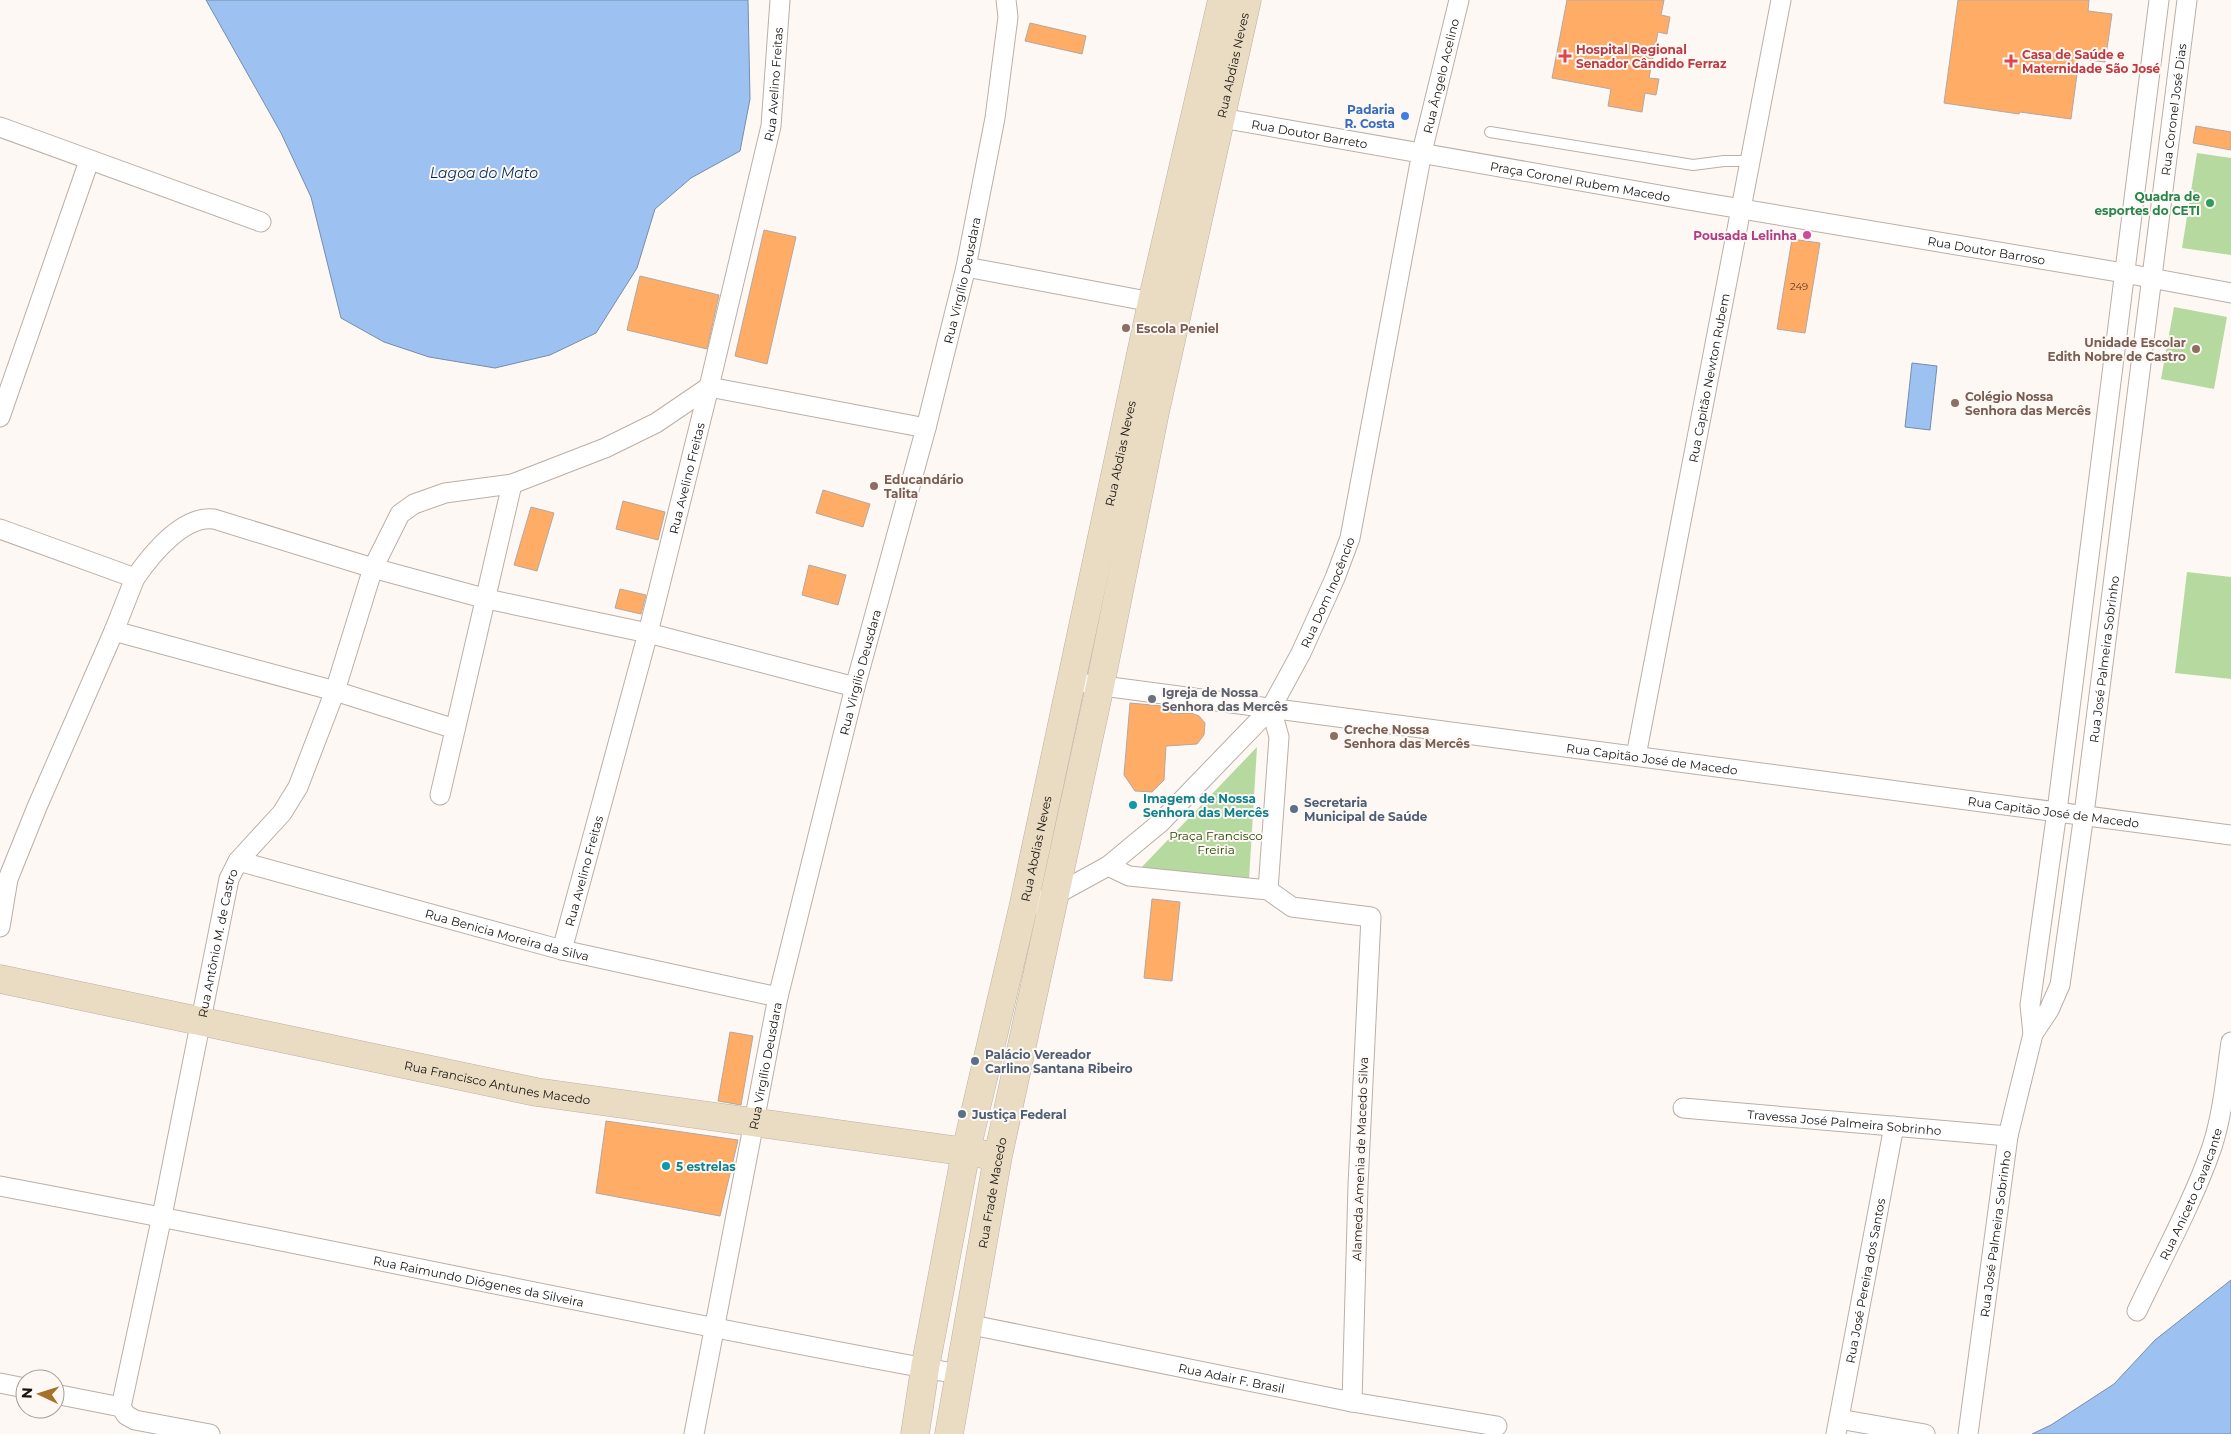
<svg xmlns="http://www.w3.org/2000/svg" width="2231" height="1434" viewBox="0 0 2231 1434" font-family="Montserrat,sans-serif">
<rect width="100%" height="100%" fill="#fdf8f4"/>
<path fill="#b6d99f" d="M2197 153 2231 158V255L2182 248Z
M2174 307 2227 317 2214 389 2161 379Z
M2187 572 2231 577V679L2175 673Z
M1257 747 1249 880 1139 870Z"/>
<path fill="#9dc1f0" stroke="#758dad" d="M206 0H748L750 99 740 151 691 178 655 209 637 268 596 333 550 355 495 368 429 357 384 342 341 318 311 197 281 133Z
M1912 363 1937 366 1930 430 1905 427Z
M2231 1280V1434H2032L2051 1425 2114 1384 2155 1340Z"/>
<path fill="#ffac67" stroke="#b4a89f" d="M1567 0H1664L1661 15 1670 17 1667 34 1658 32 1649 78 1659 79 1656 95 1645 93 1642 112 1608 106 1611 89 1552 78Z
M1958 0H2089L2088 11 2112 14 2105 62 2079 59 2071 119 2020 112 2019 114 1944 103Z
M1030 23 1086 36 1082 54 1025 41Z
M2196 126 2231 132V150L2193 143Z
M764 230 796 237 767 364 735 356Z
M1792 239 1820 243 1805 333 1777 329Z
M640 276 719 295 707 349 627 330Z
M823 490 870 504 863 527 816 513Z
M623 501 665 512 658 540 616 529Z
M531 507 554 513 537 571 514 565Z
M809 565 846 575 838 605 802 595Z
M620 589 646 595 641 614 615 608Z
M1130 703 1173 707 1172 714 1191 713 1199 716 1205 723 1204 735 1197 744 1166 746 1164 780 1152 792 1135 791 1124 775Z
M1152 899 1180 902 1172 981 1144 978Z
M730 1032 753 1036 741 1105 718 1101Z
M606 1121 738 1140 720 1216 596 1193Z"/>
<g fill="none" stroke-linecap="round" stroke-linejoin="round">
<defs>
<path id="lane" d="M1490 132 1693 165 1724 161H1749"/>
<g id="street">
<path id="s1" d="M1210 116 1688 200 2124 273 2231 293"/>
<path d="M0 127 261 222"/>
<path d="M966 267 1152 302"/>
<path d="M0 417 89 161"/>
<path d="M0 529 135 578 114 631 335 691 455 729"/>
<path d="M135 578C151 555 183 515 214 519L373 568 487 599 648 633 855 687"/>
<path id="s2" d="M1088 684 2231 835"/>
<path id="s3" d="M1636 756 1781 0"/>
<path d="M440 795 512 484"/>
<path id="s4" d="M238 861 562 950 778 997"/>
<path d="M1108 866 1129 876 1268 890 1292 907 1371 917 1358 1185 1352 1402"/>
<path d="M1268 890 1279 737 1271 708"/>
<path id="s5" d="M1023 908 1055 895 1108 866 1160 823 1271 708 1301 653 1335 578 1350 538 1422 152 1459 0"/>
<path d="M0 927 8 879 37 807 114 631"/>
<path id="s6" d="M562 950 648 633 709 387 771 126 780 0"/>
<path id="s7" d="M2033 1034 2049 1010 2060 985 2084 814 2187 0"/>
<path id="s8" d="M1683 1108 2008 1136"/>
<path id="s9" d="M0 1186C320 1246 637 1316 958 1374"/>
<path id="s10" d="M2137 1311C2162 1258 2193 1202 2212 1147 2223 1113 2226 1076 2231 1042"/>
<path id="s11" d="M967 1324 1352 1402 1497 1426"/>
<path d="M0 1383 25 1388"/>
<path d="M55 1394 121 1407 126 1415 135 1420 210 1434"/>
<path id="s12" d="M121 1407 162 1216 229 879 238 861 282 813 298 787 335 691 373 568 400 514 414 504 445 493 512 484 605 448 656 423 709 387 926 428"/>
<path d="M1839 1419 1925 1434"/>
<path id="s13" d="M694 1434 778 997 855 687 926 428 966 267 995 118 1008 17 1006 0"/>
<path id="s14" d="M1836 1434 1894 1126"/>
<path id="s15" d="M1968 1434 2008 1136 2033 1034 2030 1005 2057 811 2159 0"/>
</g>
<g id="secondary">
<path id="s16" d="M0 979 536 1092 982 1154"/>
<path id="s17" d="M915 1434 925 1368 966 1151 1023 908 1152 302 1222 0"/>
<path id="s18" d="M949 1434 998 1156 1100 686 1155 412 1247 0"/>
</g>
</defs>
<use href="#lane" stroke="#bbafa6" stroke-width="12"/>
<use href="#street" stroke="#bbafa6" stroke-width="21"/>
<use href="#secondary" stroke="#bbafa6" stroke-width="29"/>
<use href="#lane" stroke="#fff" stroke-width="10"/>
<use href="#street" stroke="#fff" stroke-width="19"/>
<use href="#secondary" stroke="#eadcc3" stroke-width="28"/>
</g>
<g fill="#e0444e" stroke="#fdf8f4" stroke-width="2">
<path d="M1562.5 48.5h5v5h5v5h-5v5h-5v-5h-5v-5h5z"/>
<path d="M2008.5 53.5h5v5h5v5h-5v5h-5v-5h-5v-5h5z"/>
</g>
<circle fill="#3f7fe0" stroke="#fdf8f4" stroke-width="2" cx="1405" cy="116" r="5"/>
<circle fill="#2e9e5b" stroke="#fdf8f4" stroke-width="2" cx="2210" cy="203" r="5"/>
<circle fill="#d1479c" stroke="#fdf8f4" stroke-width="2" cx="1807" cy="235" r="5"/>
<g fill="#8d6e63" stroke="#fdf8f4" stroke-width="2">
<circle cx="1126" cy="328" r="5"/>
<circle cx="2196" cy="349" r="5"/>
<circle cx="1955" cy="403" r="5"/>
<circle cx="874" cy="486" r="5"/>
<circle cx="1334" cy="736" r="5"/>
</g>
<circle fill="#6b7280" stroke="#fdf8f4" stroke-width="2" cx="1152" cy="699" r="5"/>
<g fill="#0f9aa8" stroke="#fdf8f4" stroke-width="2">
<circle cx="1133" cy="805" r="5"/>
<circle cx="666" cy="1166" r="5"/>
</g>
<g fill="#5c6f8a" stroke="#fdf8f4" stroke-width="2">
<circle cx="1294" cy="809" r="5"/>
<circle cx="975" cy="1061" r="5"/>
<circle cx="962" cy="1114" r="5"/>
</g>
<g text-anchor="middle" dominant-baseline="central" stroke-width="4" stroke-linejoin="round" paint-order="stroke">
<g font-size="10" fill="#523a26">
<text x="1799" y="286">249</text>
</g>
<g font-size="12" font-weight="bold" fill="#be3a42" stroke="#fdf8f4" text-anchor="start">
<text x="1576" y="49">Hospital Regional<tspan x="1576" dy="14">Senador Cândido Ferraz</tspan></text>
<text x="2022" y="54">Casa de Saúde e<tspan x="2022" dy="14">Maternidade São José</tspan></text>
</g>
<g font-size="12" fill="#181411" stroke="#fdf8f4">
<text stroke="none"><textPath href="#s18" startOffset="1398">Rua Abdias Neves</textPath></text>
<text stroke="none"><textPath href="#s5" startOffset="981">Rua Ângelo Acelino</textPath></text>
<text stroke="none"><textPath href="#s6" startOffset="892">Rua Avelino Freitas</textPath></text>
<text stroke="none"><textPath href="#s7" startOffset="939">Rua Coronel José Dias</textPath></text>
<text stroke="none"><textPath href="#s1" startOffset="101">Rua Doutor Barreto</textPath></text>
<text stroke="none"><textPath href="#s1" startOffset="376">Praça Coronel Rubem Macedo</textPath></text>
<text stroke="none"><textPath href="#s1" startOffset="788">Rua Doutor Barroso</textPath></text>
<text stroke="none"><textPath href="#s13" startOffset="1185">Rua Virgílio Deusdara</textPath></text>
<text stroke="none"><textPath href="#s3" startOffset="385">Rua Capitão Newton Rubem</textPath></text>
<text stroke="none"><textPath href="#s17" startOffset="1002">Rua Abdias Neves</textPath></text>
<text stroke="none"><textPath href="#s6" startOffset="488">Rua Avelino Freitas</textPath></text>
<text stroke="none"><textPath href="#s5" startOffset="451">Rua Dom Inocêncio</textPath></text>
<text stroke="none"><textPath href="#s7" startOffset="385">Rua José Palmeira Sobrinho</textPath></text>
<text stroke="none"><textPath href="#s13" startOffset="780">Rua Virgílio Deusdara</textPath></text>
<text stroke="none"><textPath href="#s2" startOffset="569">Rua Capitão José de Macedo</textPath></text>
<text stroke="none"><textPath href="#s2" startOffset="974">Rua Capitão José de Macedo</textPath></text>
<text stroke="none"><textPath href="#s17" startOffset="598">Rua Abdias Neves</textPath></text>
<text stroke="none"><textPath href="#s6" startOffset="82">Rua Avelino Freitas</textPath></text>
<text stroke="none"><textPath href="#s4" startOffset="279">Rua Benicia Moreira da Silva</textPath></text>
<text stroke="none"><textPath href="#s12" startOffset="474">Rua Antônio M. de Castro</textPath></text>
<text stroke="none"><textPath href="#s13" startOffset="375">Rua Virgílio Deusdara</textPath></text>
<text stroke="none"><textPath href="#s16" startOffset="508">Rua Francisco Antunes Macedo</textPath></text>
<text stroke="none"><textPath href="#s8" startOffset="162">Travessa José Palmeira Sobrinho</textPath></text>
<text transform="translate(1360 1159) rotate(-88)">Alameda Amenia de Macedo Silva</text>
<text stroke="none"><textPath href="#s18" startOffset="245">Rua Frade Macedo</textPath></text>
<text stroke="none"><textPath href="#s10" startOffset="129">Rua Aniceto Cavalcante</textPath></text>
<text stroke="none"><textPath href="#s15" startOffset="202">Rua José Palmeira Sobrinho</textPath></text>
<text stroke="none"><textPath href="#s14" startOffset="156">Rua José Pereira dos Santos</textPath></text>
<text stroke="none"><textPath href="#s9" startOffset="488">Rua Raimundo Diógenes da Silveira</textPath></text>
<text stroke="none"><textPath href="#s11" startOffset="270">Rua Adair F. Brasil</textPath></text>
</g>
<g font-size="12" font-weight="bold" fill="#366cbe" stroke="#fdf8f4" text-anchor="end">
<text x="1395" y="109">Padaria<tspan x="1395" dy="14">R. Costa</tspan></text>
</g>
<g font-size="12" font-weight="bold" fill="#27864d" stroke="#fdf8f4" text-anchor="end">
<text x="2200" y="196">Quadra de<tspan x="2200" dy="14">esportes do CETI</tspan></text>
</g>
<g font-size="12" font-weight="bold" fill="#b23c85" stroke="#fdf8f4" text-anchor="end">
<text x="1797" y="235">Pousada Lelinha</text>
</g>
<g font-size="12" font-weight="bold" fill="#785e54" stroke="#fdf8f4" text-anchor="start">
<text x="1136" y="328">Escola Peniel</text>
<text x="2186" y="342" text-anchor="end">Unidade Escolar<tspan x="2186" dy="14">Edith Nobre de Castro</tspan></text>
<text x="1965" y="396">Colégio Nossa<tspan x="1965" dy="14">Senhora das Mercês</tspan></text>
<text x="884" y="479">Educandário<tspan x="884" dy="14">Talita</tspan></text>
<text x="1344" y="729">Creche Nossa<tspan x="1344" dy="14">Senhora das Mercês</tspan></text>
</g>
<g font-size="12" font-weight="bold" fill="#5b616d" stroke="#fdf8f4" text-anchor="start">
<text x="1162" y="692">Igreja de Nossa<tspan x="1162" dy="14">Senhora das Mercês</tspan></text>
</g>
<g font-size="12" font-weight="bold" fill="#0d838f" stroke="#fdf8f4" text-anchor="start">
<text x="1143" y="798">Imagem de Nossa<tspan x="1143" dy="14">Senhora das Mercês</tspan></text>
<text x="676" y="1166">5 estrelas</text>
</g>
<g font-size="12" font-weight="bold" fill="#4e5e75" stroke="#fdf8f4" text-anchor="start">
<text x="1304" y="802">Secretaria<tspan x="1304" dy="14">Municipal de Saúde</tspan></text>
<text x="985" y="1054">Palácio Vereador<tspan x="985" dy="14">Carlino Santana Ribeiro</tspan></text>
<text x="972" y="1114">Justiça Federal</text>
</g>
<g font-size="12" fill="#234403" stroke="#fdf8f4">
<text x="1216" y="835">Praça Francisco<tspan x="1216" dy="14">Freiria</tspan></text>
</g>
<g font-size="14" font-style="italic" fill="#022a5a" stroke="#fdf8f4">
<text x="484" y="173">Lagoa do Mato</text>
</g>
</g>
<g transform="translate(40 1394) rotate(274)"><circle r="24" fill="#fdf8f4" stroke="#a19d99"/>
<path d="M0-4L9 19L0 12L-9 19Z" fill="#a7712c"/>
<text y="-8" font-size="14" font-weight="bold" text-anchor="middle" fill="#181411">N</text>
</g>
</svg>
